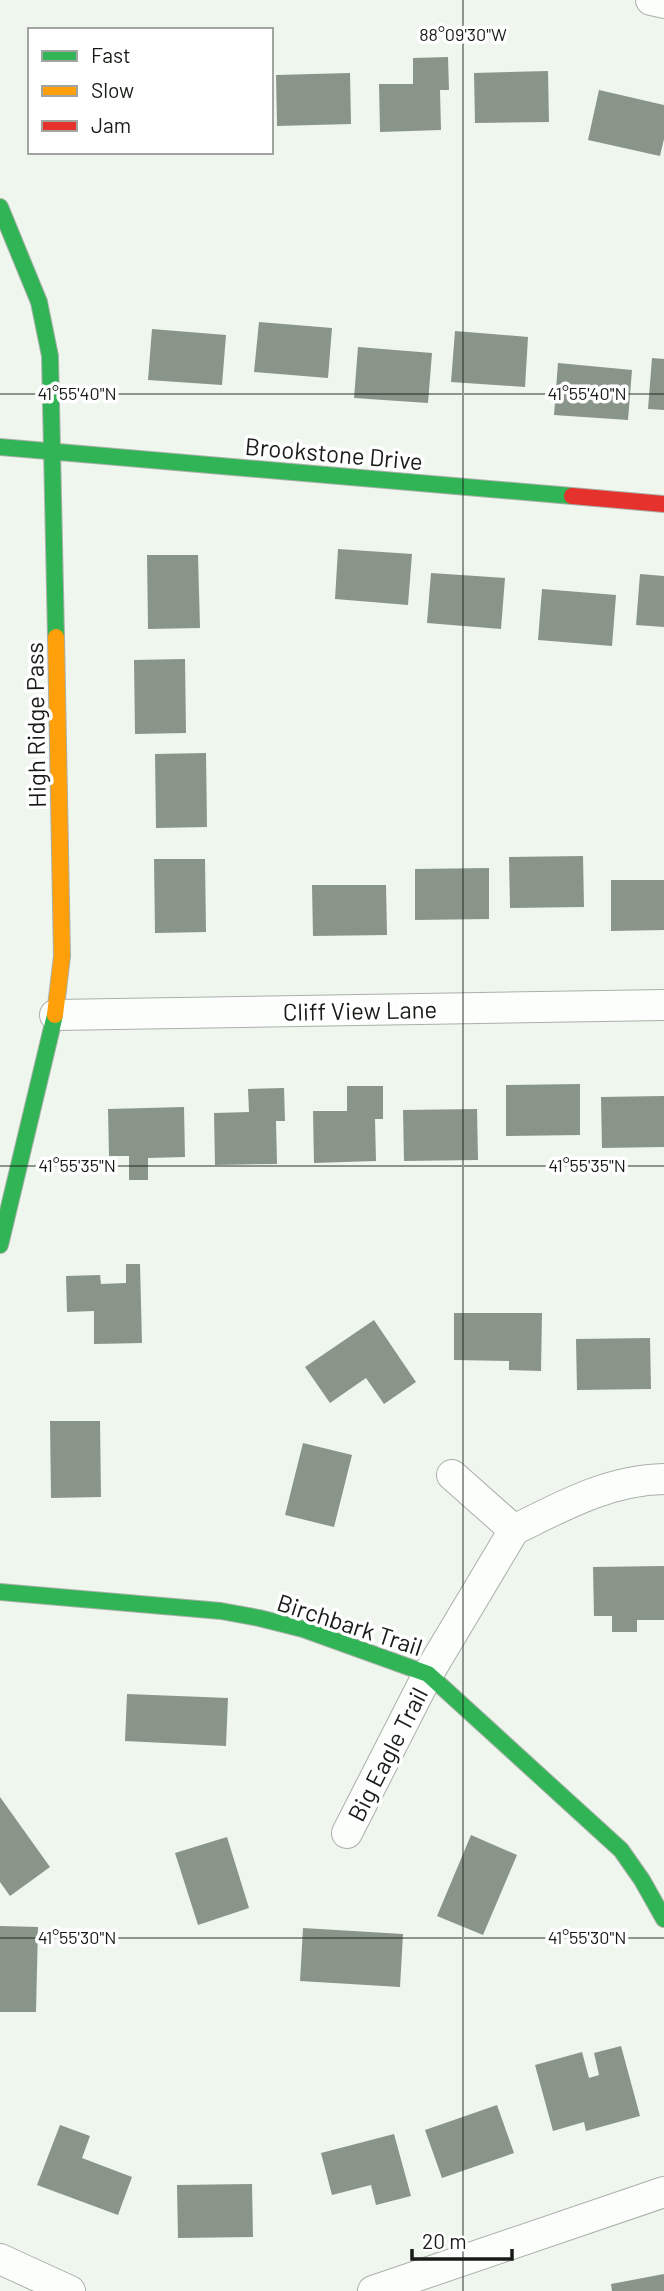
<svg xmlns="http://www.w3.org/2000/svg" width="664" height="2291" viewBox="0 0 664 2291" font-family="Barlow,sans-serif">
<rect width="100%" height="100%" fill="#eef6ee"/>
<path fill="#8a958a" d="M448 57 449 90H440L441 130 380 132 379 84H413V58Z
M548 71 549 122 475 123 474 73Z
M350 73 351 124 277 126 276 75Z
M599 90 664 105V139L660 156 588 140Z
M259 322 332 328 328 378 254 372Z
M152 329 226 335 222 385 148 380Z
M455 331 528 337 525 387 451 382Z
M358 347 432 353 428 403 354 398Z
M652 358 664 359V410L648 409Z
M558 363 632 370 628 420 554 415Z
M338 549 412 554 408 605 335 599Z
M147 555H198L200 628 148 629Z
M431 573 505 578 501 629 427 623Z
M640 574 664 576V627L636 625Z
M542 589 616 595 612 646 538 640Z
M185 659 186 733 135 734 134 660Z
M206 753 207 827 156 828 155 754Z
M583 856 584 907 510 908 509 857Z
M154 859H205L206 932 155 933Z
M489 868V919L415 920V869Z
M611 880H664V930L611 931Z
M312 885H386L387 935 313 936Z
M580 1084V1135L506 1136V1085Z
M347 1086H383V1119H375L376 1161 314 1163 313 1111H347Z
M284 1088 285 1121H276L277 1164 215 1165 214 1113 249 1112 248 1089Z
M664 1096V1147L602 1148 601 1097Z
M184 1107 185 1157 148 1158V1180H129V1156H109L108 1109Z
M477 1109 478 1160 404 1161 403 1110Z
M126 1264H140L142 1343 94 1344V1311L67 1312 66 1276 100 1275 101 1284 126 1283Z
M454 1313H542L541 1371 509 1370V1361L454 1360Z
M374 1320 416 1382 384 1404 366 1378 330 1403 305 1367Z
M650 1338 651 1389 577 1390 576 1339Z
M50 1421H100L101 1497 51 1498Z
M303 1443 352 1455 334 1527 285 1515Z
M664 1566V1620H637V1632H612V1616H594L593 1567Z
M127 1694 228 1698 226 1746 125 1741Z
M0 1797 50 1867 10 1896 0 1882Z
M471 1835 517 1855 483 1935 437 1916Z
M227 1837 249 1908 198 1925 175 1853Z
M0 1926 38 1927 36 2012H0Z
M303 1928 403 1934 400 1987 300 1981Z
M621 2046 640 2116 586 2131 584 2122 553 2131 535 2065 582 2052 589 2078 599 2075 594 2053Z
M497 2105 514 2153 442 2178 425 2130Z
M60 2125 90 2136 82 2158 132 2177 118 2215 37 2185Z
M394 2134 411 2196 376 2205 371 2185 332 2195 321 2153Z
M252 2184 253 2237 178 2238 177 2185Z
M664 2274V2291H612L611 2284Z"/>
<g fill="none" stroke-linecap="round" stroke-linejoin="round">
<defs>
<path id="street" d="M651 0 664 3
M55 1015 664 1005
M452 1475 514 1530C562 1506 609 1480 664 1479
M347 1833 428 1674 514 1530
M0 2259 70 2291
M373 2291 664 2192"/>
<path id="fast" d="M0 207 39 302 50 356 56 637
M0 447 572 496
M0 1245 55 1015
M0 1592 221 1611 259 1618 303 1629 428 1674 621 1850 642 1880 664 1919"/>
<path id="slow" d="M55 1015 62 956 56 637"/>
<path id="jam" d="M572 496 664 504"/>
</defs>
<use href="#street" stroke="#aab0a9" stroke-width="32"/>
<use href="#fast" stroke="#aab0a9" stroke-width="18"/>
<use href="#slow" stroke="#aab0a9" stroke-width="18"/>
<use href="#jam" stroke="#aab0a9" stroke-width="18"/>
<use href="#street" stroke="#fcfefc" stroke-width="30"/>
<use href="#fast" stroke="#30b455" stroke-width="16"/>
<use href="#slow" stroke="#ff9f0a" stroke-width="16"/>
<use href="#jam" stroke="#e5322d" stroke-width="16"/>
</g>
<path fill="none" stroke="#171c17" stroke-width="2" stroke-opacity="0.45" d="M463 0V2291M0 394H664M0 1166H664M0 1938H664"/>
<g text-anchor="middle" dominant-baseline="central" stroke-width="7" stroke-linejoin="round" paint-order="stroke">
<g font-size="24" fill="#171c17" stroke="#fff">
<text transform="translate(334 453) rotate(5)">Brookstone Drive</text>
<text transform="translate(35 725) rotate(-91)">High Ridge Pass</text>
<text transform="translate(360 1010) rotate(-1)">Cliff View Lane</text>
<text transform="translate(350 1624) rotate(18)">Birchbark Trail</text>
<text transform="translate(387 1754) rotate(-63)">Big Eagle Trail</text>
</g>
</g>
<g font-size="18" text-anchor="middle" fill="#171c17" stroke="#fff" stroke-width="7" stroke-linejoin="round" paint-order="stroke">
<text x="463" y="41">88°09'30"W</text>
<text x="77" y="400">41°55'40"N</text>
<text x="587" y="400">41°55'40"N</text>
<text x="77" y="1172">41°55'35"N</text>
<text x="587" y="1172">41°55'35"N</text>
<text x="77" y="1944">41°55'30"N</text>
<text x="587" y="1944">41°55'30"N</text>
</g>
<rect x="28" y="28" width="245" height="126" fill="#ffffff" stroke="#a2a4a2" stroke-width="2"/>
<rect x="42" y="51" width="35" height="10" fill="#30b455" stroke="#a2a4a2" stroke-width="2"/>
<text x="91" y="63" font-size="21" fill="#171c17">Fast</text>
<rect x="42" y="86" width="35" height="10" fill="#ff9f0a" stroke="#a2a4a2" stroke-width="2"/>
<text x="91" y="98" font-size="21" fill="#171c17">Slow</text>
<rect x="42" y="121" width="35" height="10" fill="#e5322d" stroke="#a2a4a2" stroke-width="2"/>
<text x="91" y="133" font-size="21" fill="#171c17">Jam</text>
<path d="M412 2249v10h100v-10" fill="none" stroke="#171c17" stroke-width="3.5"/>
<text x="422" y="2249" font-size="21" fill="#171c17" stroke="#ffffff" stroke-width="5" paint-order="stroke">20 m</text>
</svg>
